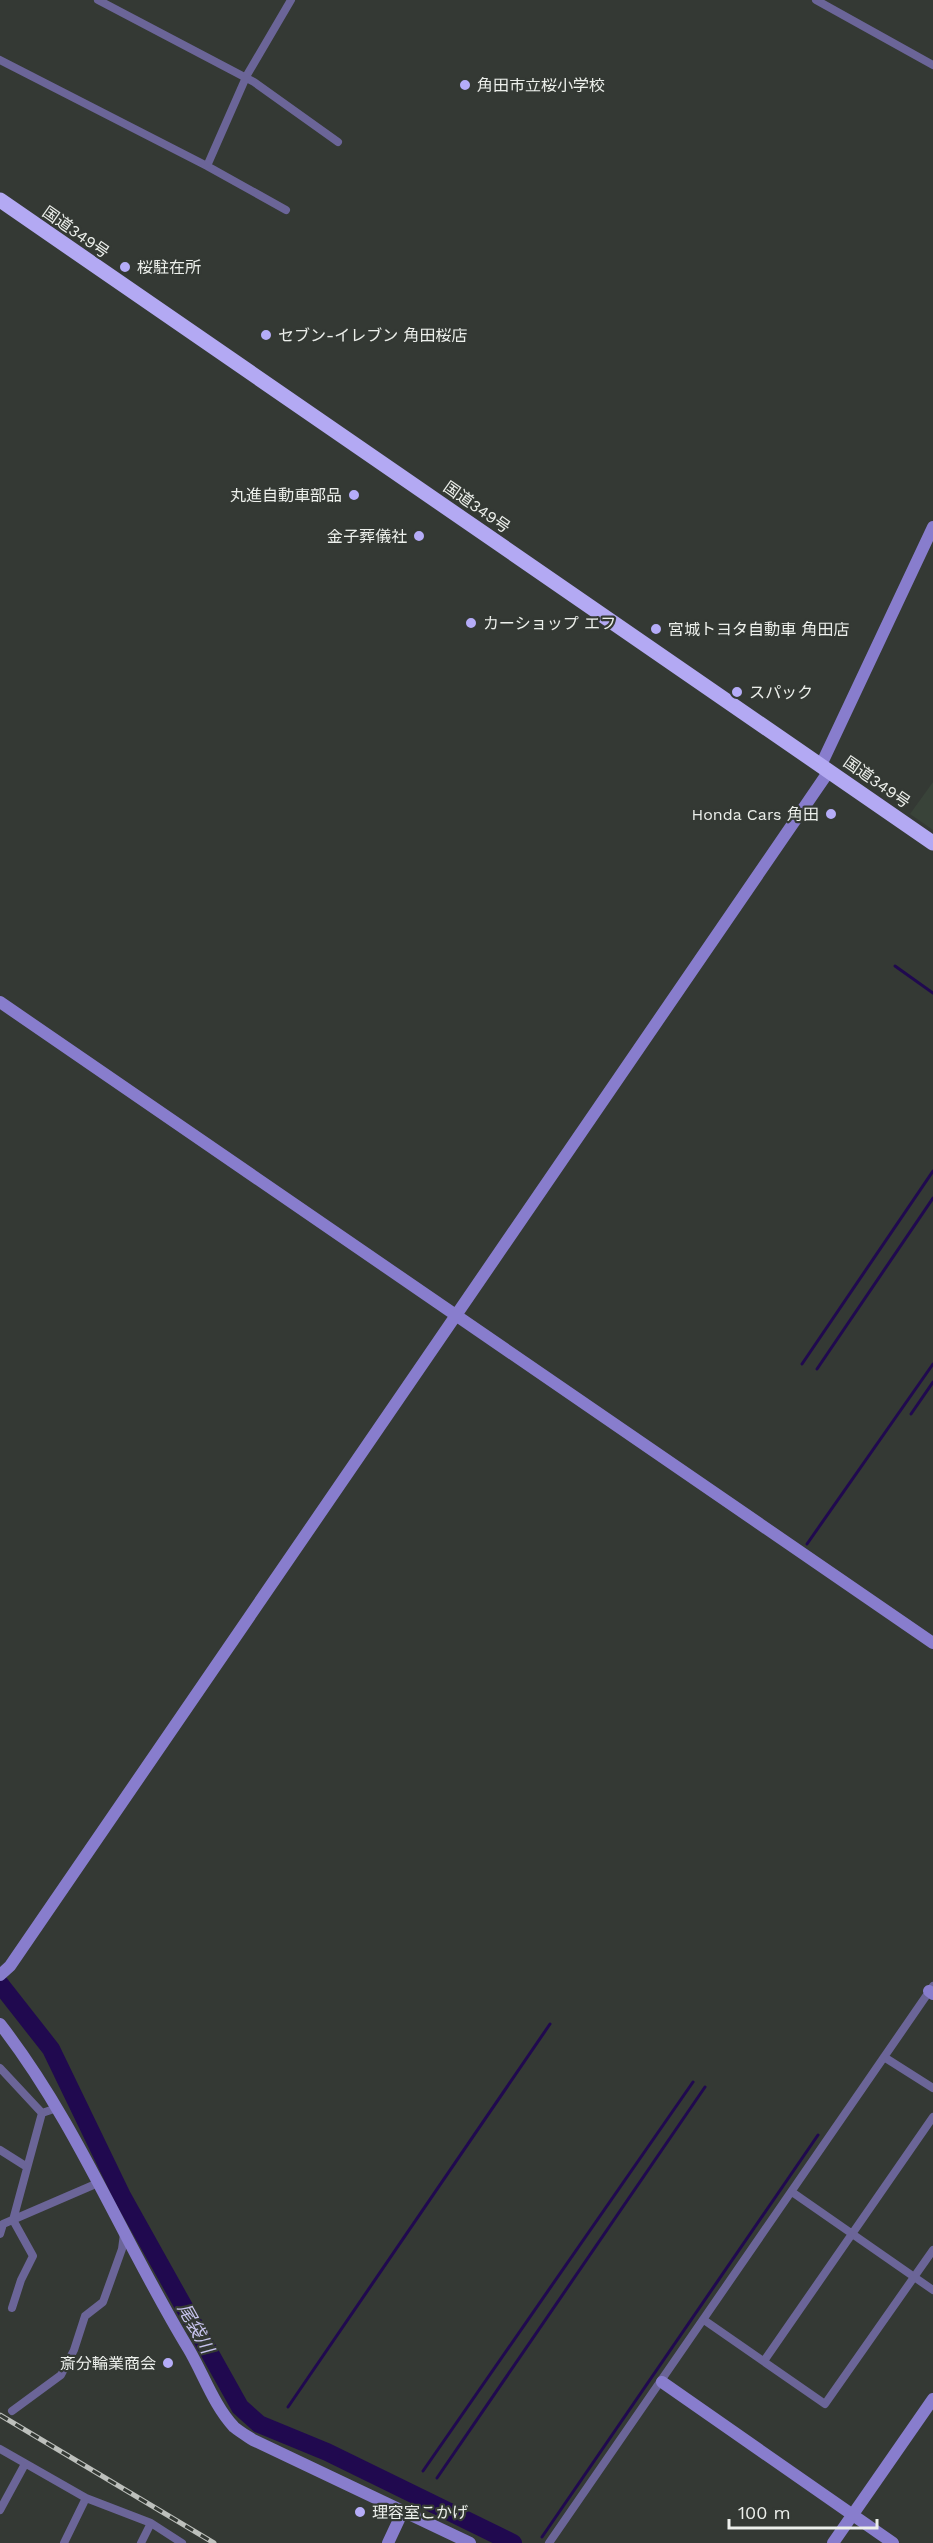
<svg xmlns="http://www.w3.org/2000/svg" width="933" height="2543" viewBox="0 0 933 2543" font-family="'Work Sans','Noto Sans JP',sans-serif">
<rect width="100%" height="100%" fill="#343934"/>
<path fill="#394339" d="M933 782V830L910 814Z"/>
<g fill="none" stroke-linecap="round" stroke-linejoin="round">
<path stroke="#20094f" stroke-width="3" d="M895 966 933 993
M802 1364 933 1171
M817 1369 933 1198
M911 1414 933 1382
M807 1544 933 1364
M288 2407 550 2024
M423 2471 693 2082
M437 2478 705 2087
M542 2537 818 2135"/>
<path stroke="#20094f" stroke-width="18" d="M0 1984 51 2049 122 2196 240 2407 259 2424 327 2452 513 2543"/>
<path stroke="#6b6598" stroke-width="8" d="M98 0 254 82 338 142
M816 0 933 65
M0 60 207 166 286 210
M207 166 247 75 291 0
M884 2057 933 2088
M0 2068 42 2113
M0 2150 27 2167
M792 2192 933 2290
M0 2234 3 2224 98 2183
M12 2308 21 2280 33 2256 13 2220 42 2113 57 2108
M704 2320 825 2404 933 2250
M764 2361 933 2117
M12 2411 61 2375 74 2350 85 2316 103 2302 122 2249 124 2234
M0 2449 86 2498 151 2523 182 2543
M0 2510 25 2464
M64 2543 86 2498
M141 2543 151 2523
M549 2543 933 1986"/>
<path stroke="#887dcd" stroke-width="12" d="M821 765 933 527
M0 1002 933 1643
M0 1975 10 1966 829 771
M929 1991 933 1994
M0 2024C77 2123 123 2241 188 2348 203 2373 214 2406 234 2427 240 2432 247 2436 253 2440L470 2543
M662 2382 893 2543
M388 2543 403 2511
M833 2543 933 2399"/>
<path stroke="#b3a9f3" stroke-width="15" d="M0 200 933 843"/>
<defs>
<path id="rail" d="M0 2415 214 2543"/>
</defs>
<use href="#rail" stroke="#bdc0bc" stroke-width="5"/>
<use href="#rail" stroke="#343934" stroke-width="3" stroke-dasharray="9" stroke-linecap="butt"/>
</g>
<g fill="#b5acf8" stroke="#343934" stroke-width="2">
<circle cx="465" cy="85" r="6"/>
<circle cx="125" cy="267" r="6"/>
<circle cx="266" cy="335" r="6"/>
<circle cx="354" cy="495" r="6"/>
<circle cx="419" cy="536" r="6"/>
<circle cx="471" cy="623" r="6"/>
<circle cx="656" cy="629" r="6"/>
<circle cx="737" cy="692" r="6"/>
<circle cx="831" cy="814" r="6"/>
<circle cx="168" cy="2363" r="6"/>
<circle cx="360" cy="2512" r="6"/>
</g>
<g text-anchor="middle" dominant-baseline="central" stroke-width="4.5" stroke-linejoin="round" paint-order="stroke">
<g font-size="16" fill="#ecefeb" stroke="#343934" text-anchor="start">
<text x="477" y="85">角田市立桜小学校</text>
<text x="137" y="267">桜駐在所</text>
<text x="278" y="335">セブン-イレブン 角田桜店</text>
<text x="342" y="495" text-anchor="end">丸進自動車部品</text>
<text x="407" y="536" text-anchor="end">金子葬儀社</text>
<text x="483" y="623">カーショップ エフ</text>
<text x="668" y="629">宮城トヨタ自動車 角田店</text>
<text x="749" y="692">スパック</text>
<text x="819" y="814" text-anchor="end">Honda Cars 角田</text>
<text x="156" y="2363" text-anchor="end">斎分輪業商会</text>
<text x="372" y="2512">理容室こかげ</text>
</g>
<g font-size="16" fill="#ecefeb" stroke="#343934">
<text transform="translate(76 232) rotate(35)">国道349号</text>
<text transform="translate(477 507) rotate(35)">国道349号</text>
<text transform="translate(877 782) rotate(35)">国道349号</text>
</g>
<g font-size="18" font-style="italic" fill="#c8c4ee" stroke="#343934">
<text transform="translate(196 2328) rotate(61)">尾袋川</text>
</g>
</g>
<path d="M729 2519v9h148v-9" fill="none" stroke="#ecefeb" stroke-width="3"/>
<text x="738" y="2519" font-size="18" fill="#ecefeb" stroke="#343934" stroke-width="4.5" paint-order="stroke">100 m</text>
</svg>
